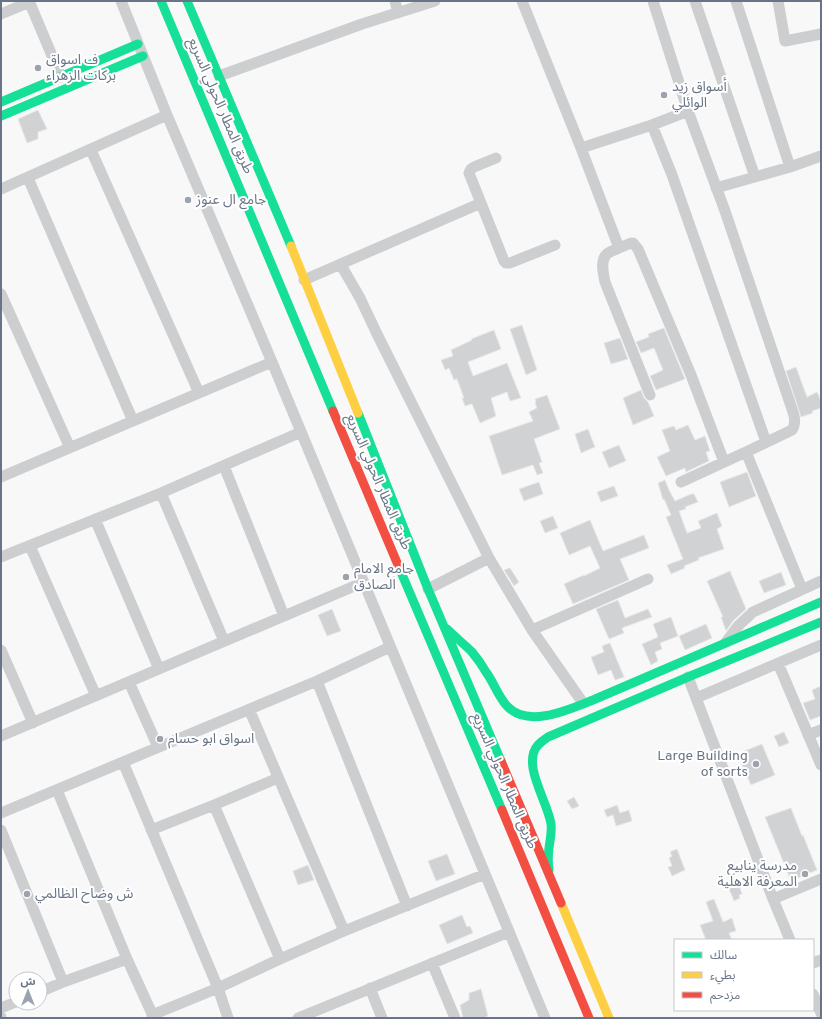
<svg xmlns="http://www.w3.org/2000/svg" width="822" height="1019" viewBox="0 0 822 1019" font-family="Overpass,'Noto Sans Arabic',sans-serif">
<rect width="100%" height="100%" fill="#f8f8f8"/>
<path fill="#d0d2d3" stroke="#e8e8e8" d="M38 110 47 129 38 132V139L27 143 18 119Z
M522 325 537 370 526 375 510 329Z
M664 328 685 379 656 390 650 376 663 370 654 348 641 353 636 342 649 337 648 334Z
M494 330 501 349 468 362 473 376 507 363 521 398 510 401 507 392 491 398 496 416 480 423 472 404 465 406 462 398H464L457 379 454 380 449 368 445 370 441 360 453 356 451 350 472 340 471 339Z
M620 338 628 359 611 364 604 343Z
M796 367 807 397 817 392 821 401V408L812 411 813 413 801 417 786 371Z
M641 390 644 398 648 402 654 416 633 425 623 398Z
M547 395 560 429 534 439 542 462 539 463 543 473 537 475 533 465 502 475 489 436 533 421 529 412 537 408 535 403 536 402 535 399Z
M688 425 695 440 705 436 710 451 706 452 709 461 686 472 685 468 666 476 657 457 670 451 662 430 674 426 676 430Z
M588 429 595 447 581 453 575 434Z
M619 445 626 461 609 468 602 452Z
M747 472 756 496 729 507 720 482Z
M665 480 669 490 675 501 691 494H694L698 502 685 507 686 509 679 511 687 533 701 528 698 521 717 513 722 526 717 529 724 549 698 558 699 560 684 566 685 568 671 574 667 565 683 559 666 517 671 515 664 499 663 500 658 483Z
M539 482 543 494 524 501 519 489Z
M614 486 618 496 601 502 597 492Z
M553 516 558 528 545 533 540 521Z
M590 520 603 551 644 535 649 548 620 559 629 580 573 604 564 584 584 575V576L600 568 590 546 569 555 560 533Z
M510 568 519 582 514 586 504 570Z
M730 571 746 609 733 621 726 631 721 617H723L707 581Z
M781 572 786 585 764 593 759 581Z
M618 600 625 618 648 609 652 617 622 628 624 633 609 639 596 609Z
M332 609 341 631 327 636 318 615Z
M671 617 678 636 660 643 662 649 655 652 658 661 651 665 642 644 658 637 653 624Z
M706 624 712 638 685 650 679 636Z
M610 643 624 677 615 680 611 670 598 675 591 657 604 652 602 646Z
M821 686V716L810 720 803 703 815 699 812 690Z
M784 732 789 743 779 747 774 736Z
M762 744 775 775 751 785 737 754Z
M574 797 579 806 572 809 567 801Z
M617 805 620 813 629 810 632 821 616 826 613 815 607 817 604 810Z
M791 808 802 836 803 835 817 870 791 881 765 817Z
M677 849 685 870 672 876 668 867 672 866 669 858 672 856 670 852Z
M447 854 455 874 436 881 428 861Z
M308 865 314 880 298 885 293 871Z
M737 880 742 894 739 895 740 898 734 901 727 884Z
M714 899 723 922 732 918 736 931 729 933 732 940H706L700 925 713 921 706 902Z
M462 915 467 927 470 926 473 933 447 944 439 925Z
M481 989 488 1016 484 1018H463L460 1005 469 1000V993Z"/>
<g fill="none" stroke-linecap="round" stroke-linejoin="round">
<path stroke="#cdcecf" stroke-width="11" d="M29 1 61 77
M121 1 167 115 272 362 545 1018
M395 1 398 13
M522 1 581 148 619 248 631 243H633L638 249 691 375 724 462
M653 1 688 111 725 211 793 412C795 418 796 424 792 430L746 452 681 482
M695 1 755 177
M736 1 790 167
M778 1 785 41 821 34
M1 14 30 2
M219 76 362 24 435 1
M652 125 672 175 766 442
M581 148 652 125 688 111
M91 150 199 393
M496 158 474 167 471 169 469 173 504 261 506 263H510L555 245
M28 178 133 421
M716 188 790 167 821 156
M1 189 167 115
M619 248C616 250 610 251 607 254 600 260 603 273 605 282L650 395
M341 265 360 298 377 334 489 558 532 630 583 703
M304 280 481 203
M1 294 70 448
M746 452 802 589
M224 466 284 616
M1 477 272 362
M161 493 224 641
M95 519 159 669
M30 546 96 696
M1 557 161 493 301 432
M428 589 489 558
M532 630 648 579
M726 642 738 626 753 612 821 581
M1 650 33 723
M778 663 821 765
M688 677 773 899 790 940
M317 681 407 906
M129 682 158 747
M696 698 821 645
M249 709 344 931
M808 735 821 730
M1 736 364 582
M123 762 218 988 228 1018
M57 790 127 959 154 1018
M214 805 280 959
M1 813 317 681 390 647
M1 830 63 982
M151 830 214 805 278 778
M773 899 821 879
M432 963 455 1018
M813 963 821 960
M370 988 382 1018
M40 992 63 982 127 959
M813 994 821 1013
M1 1008 16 1002
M152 1015 218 988 280 959 344 931 485 874
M1 1017V1018
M298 1018 509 932"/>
<path stroke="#16e098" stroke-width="9" d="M161 1 333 411
M187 1 291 246
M1 102 138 44
M1 116 143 56
M358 413 428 589 501 761
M398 565 502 810
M447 629C455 637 464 644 472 652 477 658 482 665 486 672 494 683 498 696 507 706 528 729 570 709 593 700L821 602
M549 870C548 863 548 856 549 848 550 840 552 832 551 824 548 802 521 764 538 745 541 742 545 739 548 737L688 677 821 622"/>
<path stroke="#ffcf43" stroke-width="9" d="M291 246 358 413
M561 903 609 1018"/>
<path stroke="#f24e42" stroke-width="9" d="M333 411 398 565
M501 761 561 903
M502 810 589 1018"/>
</g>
<g fill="#9ba3ae" stroke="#fff" stroke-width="1.5">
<circle cx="38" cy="68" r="4"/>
<circle cx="664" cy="95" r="4"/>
<circle cx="188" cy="200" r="4"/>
<circle cx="346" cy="577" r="4"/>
<circle cx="160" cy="739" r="4"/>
<circle cx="756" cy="764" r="4"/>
<circle cx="805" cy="874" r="4"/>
<circle cx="27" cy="894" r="4"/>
</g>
<g text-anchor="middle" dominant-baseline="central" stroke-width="4" stroke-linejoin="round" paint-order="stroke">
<g font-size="14" fill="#697586" stroke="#fff" text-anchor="start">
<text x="46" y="60">ف اسواق<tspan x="46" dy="16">بركات الزهراء</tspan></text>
<text x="672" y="87">أسواق زيد<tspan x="672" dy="16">الوائلي</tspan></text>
<text x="196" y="200">جامع ال عنوز</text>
<text x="354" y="569">جامع الامام<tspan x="354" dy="16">الصادق</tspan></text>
<text x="168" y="739">اسواق ابو حسام</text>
<text x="748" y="756" text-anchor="end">Large Building<tspan x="748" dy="16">of sorts</tspan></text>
<text x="797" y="866" text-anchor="end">مدرسة ينابيع<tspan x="797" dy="16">المعرفة الاهلية</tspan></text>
<text x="35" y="894">ش وضاح الظالمي</text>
</g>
<g font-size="14" fill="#697586" stroke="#fff">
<text transform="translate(220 106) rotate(67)">طريق المطار الحولي السريع</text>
<text transform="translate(378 482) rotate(67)">طريق المطار الحولي السريع</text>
<text transform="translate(504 781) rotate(67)">طريق المطار الحولي السريع</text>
</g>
</g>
<rect width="822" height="1019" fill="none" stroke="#697586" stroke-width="4"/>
<rect x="674" y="939" width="140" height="72" fill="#ffffff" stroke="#c3c8cf"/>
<rect x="682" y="952" width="20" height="6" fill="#16e098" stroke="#c3c8cf"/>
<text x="710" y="959" font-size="12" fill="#697586">سالك</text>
<rect x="682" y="972" width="20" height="6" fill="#ffcf43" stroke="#c3c8cf"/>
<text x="710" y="979" font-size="12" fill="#697586">بطيء</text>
<rect x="682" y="992" width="20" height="6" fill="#f24e42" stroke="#c3c8cf"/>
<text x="710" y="999" font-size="12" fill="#697586">مزدحم</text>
<g transform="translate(28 991)"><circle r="19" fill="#ffffff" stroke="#c3c8cf"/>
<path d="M0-3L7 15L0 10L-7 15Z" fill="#9ba3ae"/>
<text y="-6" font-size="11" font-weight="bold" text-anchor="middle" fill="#697586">ش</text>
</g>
</svg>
